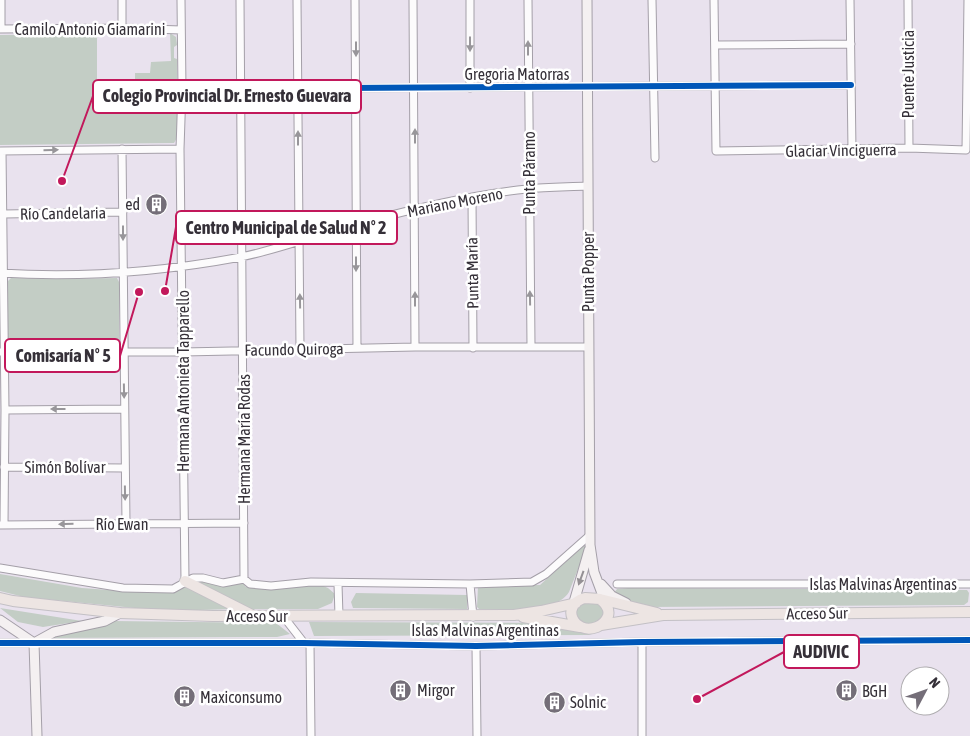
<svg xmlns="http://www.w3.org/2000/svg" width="970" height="736" viewBox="0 0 970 736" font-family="'Asap Condensed',sans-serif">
<rect width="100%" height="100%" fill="#e9e2ee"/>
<path fill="#c3cdc5" d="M170 33 176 37 177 45 174 47V58L177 59V138L174 143 0 145V35L97 34V90H135V73H150L151 62 171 61Z
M11 278 63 279 117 278 119 282V344L116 347H10L7 341V282Z
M586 543 584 554 569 592C555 615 502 608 479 609L477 607 478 586 540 585Z
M0 574 82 588 136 592H161L185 587 192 588 235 609 165 611 24 597 0 591Z
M195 580 243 583 246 587 266 588 321 585 328 588 335 594 332 603 318 609H246Z
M628 588 967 590 969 593 968 602 964 605 645 607 613 594 617 589Z
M356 593 467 595V609L353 608 351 602Z
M584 603H597L603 608 604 616 598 622 587 624 578 619 576 610Z
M0 608 82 621 43 627 18 622Z
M113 621 276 623 290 634 277 637 49 638 60 634Z
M309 622 546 623 592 635 314 636Z"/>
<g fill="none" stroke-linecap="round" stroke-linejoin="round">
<defs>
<path id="street" d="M122 0V28
M181 0 182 89 180 149 185 581
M240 0 244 579
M297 0 300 349
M355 0 357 348
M413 0 415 347
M470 0V88
M528 0 531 346
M652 0 655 158
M714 0 716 151 909 148 966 150 968 0
M850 0 852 150
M908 0 909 148
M0 29 122 28 181 30
M1 29V0
M715 45 851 44
M182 89 851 85
M122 149 126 524
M0 151 180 149
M2 151 5 410 4 525
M472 197 473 348
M4 214 123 212
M0 273C80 278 161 272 241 257 280 249 318 234 357 224 413 209 469 195 527 189 547 187 567 187 587 186
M0 352H183L415 347H588
M5 410 124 409
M4 467 125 468
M0 525 244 523
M0 568 123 588 173 589 193 578H203L223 583 244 579
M244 579 250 584 271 586 311 582 470 584 532 582 546 574 590 535
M338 584 339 616
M470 584 473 617
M617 584H970
M283 616 304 643
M0 643H304L476 646 642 642 970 640
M310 643 311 736
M476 646 477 736
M642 736V642"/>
<path id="secondary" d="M587 0 590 545 594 572 606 604
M601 584 612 596 626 603
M572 609 589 550
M0 620 34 643
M34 643 37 736
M34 643 54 632 105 621 120 613"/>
<path id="primary" d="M185 581 252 615
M0 598 13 601 120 613 213 616 514 615 541 611 576 603
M585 598 600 599C605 603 610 609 608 616 606 621 602 625 597 627 574 636 559 605 585 598Z
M600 599 657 613
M523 617 580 627
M601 625 663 615 970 612"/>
</defs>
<use href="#street" stroke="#a49fa8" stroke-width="9"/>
<use href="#secondary" stroke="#a49fa8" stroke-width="11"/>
<use href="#primary" stroke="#c3c0c5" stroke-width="12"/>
<use href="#street" stroke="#fcfbfc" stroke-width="7"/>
<use href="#secondary" stroke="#f4f0f1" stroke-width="9"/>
<use href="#primary" stroke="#ede5e3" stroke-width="10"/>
<defs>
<path id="cycleway" d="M182 89 851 85
M0 643H304L476 646 642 642 970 640"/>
</defs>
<use href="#cycleway" stroke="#fff" stroke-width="9"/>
<use href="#cycleway" stroke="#0057b8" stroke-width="6"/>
</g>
<defs><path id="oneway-solid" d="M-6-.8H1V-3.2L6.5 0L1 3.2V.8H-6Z" transform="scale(1.25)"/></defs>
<g fill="#98969a">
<use href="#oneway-solid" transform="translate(470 44) rotate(90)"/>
<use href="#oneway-solid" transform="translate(528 48) rotate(-90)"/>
<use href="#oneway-solid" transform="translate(356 49) rotate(90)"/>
<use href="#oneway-solid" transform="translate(415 136) rotate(-90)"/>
<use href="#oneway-solid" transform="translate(298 138) rotate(-90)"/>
<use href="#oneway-solid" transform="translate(51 150) rotate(-1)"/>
<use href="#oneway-solid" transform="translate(123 233) rotate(90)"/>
<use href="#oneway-solid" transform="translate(356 264) rotate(90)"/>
<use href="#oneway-solid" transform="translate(530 298) rotate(-91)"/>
<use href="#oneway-solid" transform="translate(415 299) rotate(-90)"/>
<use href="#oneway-solid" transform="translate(300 301) rotate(-91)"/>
<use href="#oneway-solid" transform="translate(124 391) rotate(89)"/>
<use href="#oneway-solid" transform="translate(58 409) rotate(180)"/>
<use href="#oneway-solid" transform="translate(125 493) rotate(89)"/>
<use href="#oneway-solid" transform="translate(66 524) rotate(179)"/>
</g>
<use fill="#949094" href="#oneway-solid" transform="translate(581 578) rotate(110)"/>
<defs>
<symbol id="building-disc" viewBox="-11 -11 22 22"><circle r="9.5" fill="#746e78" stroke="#fff"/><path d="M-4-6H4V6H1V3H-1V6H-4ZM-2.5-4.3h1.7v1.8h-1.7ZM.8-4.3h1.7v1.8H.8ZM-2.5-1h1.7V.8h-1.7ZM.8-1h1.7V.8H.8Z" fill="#fff"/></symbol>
</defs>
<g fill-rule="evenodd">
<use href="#building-disc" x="144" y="192" width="25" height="25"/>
<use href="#building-disc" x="388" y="678" width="25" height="25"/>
<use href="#building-disc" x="834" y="678" width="25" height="25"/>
<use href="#building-disc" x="172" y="684" width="25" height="25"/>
<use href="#building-disc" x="542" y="690" width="25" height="25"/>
</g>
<g text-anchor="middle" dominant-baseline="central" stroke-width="5" stroke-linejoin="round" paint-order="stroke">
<g font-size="16" fill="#353038" stroke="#fff">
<text x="90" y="29">Camilo Antonio Giamarini</text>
<text x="517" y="74">Gregoria Matorras</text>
<text transform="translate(908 74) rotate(-90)">Puente Justicia</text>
<text transform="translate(841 150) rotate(-1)">Glaciar Vinciguerra</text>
<text transform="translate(529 173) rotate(-90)">Punta Páramo</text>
<text transform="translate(455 202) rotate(-11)">Mariano Moreno</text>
<text transform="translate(63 213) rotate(-1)">Río Candelaria</text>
<text transform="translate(588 272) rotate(-90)">Punta Popper</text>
<text transform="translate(472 273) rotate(-91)">Punta María</text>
<text transform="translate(294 349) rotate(-1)">Facundo Quiroga</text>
<text transform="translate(183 381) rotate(-90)">Hermana Antonieta Tapparello</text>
<text transform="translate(244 439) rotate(-90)">Hermana María Rodas</text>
<text x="65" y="467">Simón Bolívar</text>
<text x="122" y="524">Río Ewan</text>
<text x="883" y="584">Islas Malvinas Argentinas</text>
<text transform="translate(817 613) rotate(-1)">Acceso Sur</text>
<text x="257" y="616">Acceso Sur</text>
<text x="485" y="630">Islas Malvinas Argentinas</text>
</g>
<g font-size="16" fill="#353038" stroke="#fff" text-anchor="start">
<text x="140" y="204" text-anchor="end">ed</text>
<text x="417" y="690">Mirgor</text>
<text x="862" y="691">BGH</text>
<text x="200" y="697">Maxiconsumo</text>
<text x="570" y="702">Solnic</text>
</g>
</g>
<path fill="none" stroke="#c2185b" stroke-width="2" d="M62 181L93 96M165 291L176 227M139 292L120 356M697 699L784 652"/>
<g fill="#c2185b" stroke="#fff" stroke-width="2">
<circle cx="62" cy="181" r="5"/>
<circle cx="165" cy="291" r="5"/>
<circle cx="139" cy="292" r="5"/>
<circle cx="697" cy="699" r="5"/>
</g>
<g fill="#fff" stroke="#c2185b" stroke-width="2">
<rect x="93" y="80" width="268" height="33" rx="5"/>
<rect x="176" y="211" width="221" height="33" rx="5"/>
<rect x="5" y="339" width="115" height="33" rx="5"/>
<rect x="784" y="635" width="75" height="33" rx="5"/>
</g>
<g font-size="18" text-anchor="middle" font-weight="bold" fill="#353038">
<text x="227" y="102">Colegio Provincial Dr. Ernesto Guevara</text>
<text x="286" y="234">Centro Municipal de Salud N° 2</text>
<text x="63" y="362">Comisaría N° 5</text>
<text x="821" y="658">AUDIVIC</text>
</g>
<g transform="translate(925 691) rotate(49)"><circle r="24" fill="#ffffff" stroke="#aeacaf"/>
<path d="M0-4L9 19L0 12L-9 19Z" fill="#746e78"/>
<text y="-8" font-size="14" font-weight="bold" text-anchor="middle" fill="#353038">N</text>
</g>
</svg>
